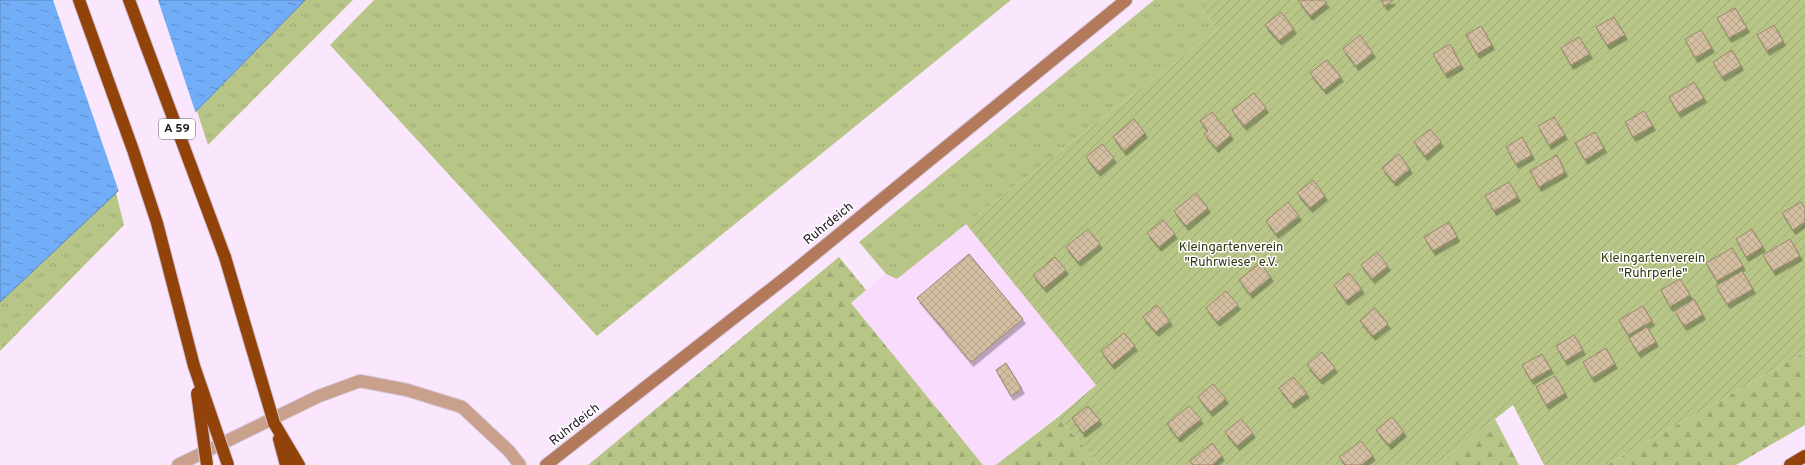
<svg xmlns="http://www.w3.org/2000/svg" width="1805" height="465" viewBox="0 0 1805 465" font-family="Overpass,sans-serif">
<defs>
<pattern id="grass-tufts" width="24" height="20" patternUnits="userSpaceOnUse"><rect width="24" height="20" fill="#b7c687"/><path d="M3 7l-1-3M5 7V3M7 7l1-3M15 17l-1-3M17 17v-4M19 17l1-3" fill="none" stroke="#9da974"/></pattern>
<pattern id="forest-firs" width="22" height="20" patternUnits="userSpaceOnUse"><rect width="22" height="20" fill="#b7c687"/><path d="M5 1l3.5 6h-7zM16 11l3.5 6h-7z" fill="#9da974"/></pattern>
<pattern id="garden-furrows" width="10" height="10" patternUnits="userSpaceOnUse"><rect width="10" height="10" fill="#b7c687"/><path d="M-1 1l2-2M0 10L10 0M9 11l2-2" fill="none" stroke="#9da974"/></pattern>
<pattern id="water-ripples" width="26" height="14" patternUnits="userSpaceOnUse"><rect width="26" height="14" fill="#72aef7"/><path d="M2 4q2-2 4 0t4 0M15 11q2-2 4 0t4 0" fill="none" stroke="#5d8dc8"/></pattern>
<pattern id="building-cross-hatch" width="8" height="8" patternUnits="userSpaceOnUse"><rect width="8" height="8" fill="#d3bea2"/><path d="M0 0l8 8M0 8l8-8" fill="none" stroke="#b5a38b"/></pattern>
<filter id="shadow"><feDropShadow dx="2.5" dy="4.5" stdDeviation="0" flood-color="#0004"/></filter>
</defs>
<rect width="100%" height="100%" fill="#fae7fd"/>
<path fill="#f8dbfd" d="M966 224 1096 385 996 465H983L851 303 886 274 897 279Z"/>
<path fill="url(#grass-tufts)" d="M305 0H353L208 145 197 111Z
M374 0H1011L597 336 330 45Z
M1154 0H1210L1201 7 1217 30 966 224 897 279 886 274 859 242Z
M116 193 124 225 0 351V302Z"/>
<path fill="url(#forest-firs)" d="M839 257 866 290 851 303 983 465H588Z
M1805 352V425L1736 465H1606Z
M1058 417 1100 465H996Z
M1495 419 1519 465H1436Z"/>
<path fill="url(#garden-furrows)" d="M1210 0H1805V352L1606 465H1544L1513 405 1436 465H1100L1058 417 1096 385 966 224 1217 30 1201 7Z"/>
<path fill="url(#water-ripples)" stroke="#5a81b7" d="M0 0H305L116 193 0 302Z"/>
<path fill="#fae7fd" d="M53 0H158L196 114 119 192Z"/>
<path fill="url(#building-cross-hatch)" stroke="#98846a" filter="url(#shadow)" d="M1298 0H1324L1327 3 1310 16Z
M1381 0H1393L1385 6Z
M1735 8 1747 28 1729 38 1717 18Z
M1281 12 1294 29 1279 41 1265 25Z
M1614 17 1625 35 1607 45 1596 27Z
M1774 25 1783 41 1767 51 1757 35Z
M1481 26 1492 45 1477 54 1466 35Z
M1701 30 1712 48 1695 58 1685 39Z
M1360 35 1373 53 1356 66 1343 49Z
M1579 37 1590 54 1571 65 1561 48Z
M1450 44 1461 65 1445 74 1433 54Z
M1732 50 1741 66 1722 77 1713 62Z
M1327 60 1341 77 1324 90 1310 73Z
M1694 82 1704 98 1678 113 1669 97Z
M1254 93 1266 108 1244 126 1232 110Z
M1644 111 1653 126 1633 137 1625 122Z
M1212 112 1231 135 1216 148 1204 134 1208 131 1200 121Z
M1554 117 1565 135 1549 145 1538 126Z
M1134 119 1145 133 1124 151 1113 137Z
M1430 129 1441 142 1425 156 1414 142Z
M1595 132 1604 148 1585 160 1575 143Z
M1522 137 1532 155 1516 164 1506 147Z
M1102 144 1114 158 1098 172 1086 157Z
M1399 154 1410 169 1394 182 1382 168Z
M1557 155 1565 172 1539 187 1530 171Z
M1313 180 1325 196 1310 208 1297 193Z
M1509 182 1518 197 1494 211 1485 196Z
M1196 193 1208 208 1186 226 1174 211Z
M1288 202 1299 216 1276 234 1266 221Z
M1801 202 1805 209V222L1793 230 1782 213Z
M1163 220 1175 234 1159 247 1147 233Z
M1449 222 1457 237 1433 251 1424 237Z
M1088 229 1100 244 1078 262 1066 247Z
M1752 229 1763 247 1746 257 1736 239Z
M1790 239 1800 256 1773 271 1763 255Z
M1732 248 1743 266 1717 281 1706 263Z
M1377 252 1388 266 1372 279 1361 265Z
M969 254 1023 319 971 362 917 298Z
M1055 257 1066 270 1044 288 1033 275Z
M1260 263 1271 277 1250 294 1239 280Z
M1742 271 1753 289 1727 304 1716 286Z
M1349 273 1362 289 1346 301 1334 285Z
M1680 279 1690 295 1670 307 1661 290Z
M1226 291 1238 305 1217 322 1206 308Z
M1694 299 1703 315 1684 326 1675 311Z
M1157 305 1170 321 1156 332 1143 317Z
M1643 306 1652 321 1628 335 1619 320Z
M1375 308 1388 324 1373 336 1360 321Z
M1647 327 1656 342 1638 353 1629 338Z
M1124 333 1135 346 1112 365 1101 351Z
M1574 335 1583 350 1565 361 1556 346Z
M1606 348 1615 364 1592 378 1583 362Z
M1322 352 1335 368 1320 380 1307 365Z
M1542 354 1551 369 1531 380 1522 365Z
M1006 363 1022 389 1011 396 996 370Z
M1555 376 1565 393 1546 405 1536 387Z
M1293 377 1307 393 1292 404 1279 388Z
M1213 384 1226 399 1210 412 1198 397Z
M1088 406 1100 420 1083 433 1072 418Z
M1189 406 1201 419 1178 438 1167 424Z
M1392 417 1404 432 1389 445 1376 430Z
M1241 419 1253 433 1237 446 1225 432Z
M1361 441 1373 456 1361 465H1346L1339 457Z
M1212 443 1222 456 1212 465H1193L1190 461Z"/>
<g fill="none" stroke-linecap="round" stroke-linejoin="round">
<defs>
<path id="lane" d="M178 465 319 396 360 381 407 390 462 407 509 451 520 465"/>
<path id="secondary" d="M546 465 794 271 1126 0"/>
<path id="highway" d="M79 0 133 150 157 223 194 366
M129 0 225 257
M274 423 299 465
M279 439 286 465
M1790 465 1805 456"/>
</defs>
<use href="#lane" stroke="#d3c2d6" stroke-width="14"/>
<use href="#secondary" stroke="#d3c2d6" stroke-width="14"/>
<use href="#highway" stroke="#d3c2d6" stroke-width="14"/>
<use href="#lane" stroke="#c8a08c" stroke-width="12"/>
<use href="#secondary" stroke="#b2795b" stroke-width="12"/>
<use href="#highway" stroke="#924309" stroke-width="12"/>
<defs>
<path id="highway-bridge" d="M225 257 274 423
M194 366 228 465
M197 393 207 465"/>
</defs>
<use href="#highway-bridge" stroke="#d3c2d6" stroke-width="14" stroke-linecap="butt"/>
<use href="#highway-bridge" stroke="#924309" stroke-width="12"/>
</g>
<g text-anchor="middle" dominant-baseline="central" stroke-width="3" stroke-linejoin="round" paint-order="stroke">
<rect fill="#fff" stroke="#645d64" stroke-width="1" x="159" y="119" width="36" height="20" rx="3"/>
<g font-size="12" font-weight="bold" fill="#211822">
<text x="177" y="129">A 59</text>
</g>
<g font-size="13" fill="#211822" stroke="#fff">
<text transform="translate(829 224) rotate(-39)">Ruhrdeich</text>
<text transform="translate(575 425) rotate(-38)">Ruhrdeich</text>
</g>
<g font-size="13" fill="#2e360e" stroke="#fff">
<text x="1231" y="248">Kleingartenverein<tspan x="1231" dy="15">"Ruhrwiese" e.V.</tspan></text>
<text x="1653" y="259">Kleingartenverein<tspan x="1653" dy="15">"Ruhrperle"</tspan></text>
</g>
</g>
</svg>
